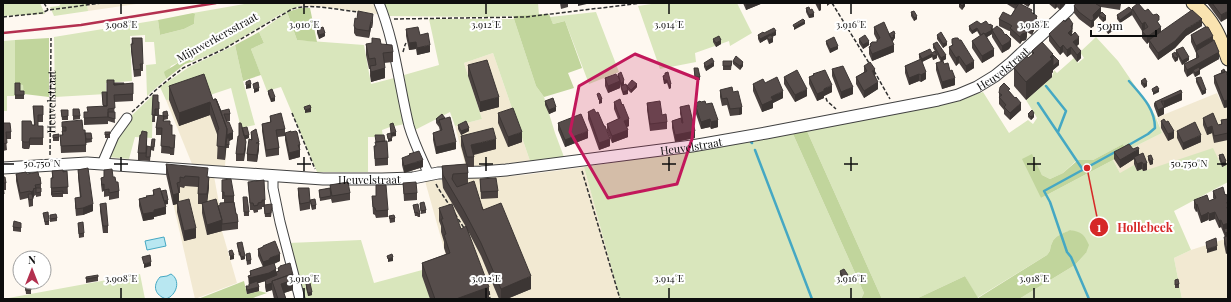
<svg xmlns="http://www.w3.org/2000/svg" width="1231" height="302" viewBox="0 0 1231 302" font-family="'Playfair Display',serif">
<rect width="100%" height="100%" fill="#fef8f0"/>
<path fill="#f2e9d2" d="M87 3H143L88 11Z
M300 3H379L384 15 317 6H300Z
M493 53 530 161 466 168 455 126 482 119 464 63Z
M204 87 227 142 225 166 192 164 166 100Z
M1217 93 1220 100 1228 107V164L1222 167 1219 159 1143 171 1120 173 1113 160 1126 151 1162 133 1157 118 1158 117Z
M584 167 620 299H461L448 263 425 181 524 175Z
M166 172 214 176 220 209 216 210 237 283 195 299Z
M1228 238V299H1182L1174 258 1191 250Z"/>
<path fill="#d9e6bc" d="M3 3H40L45 14 3 16Z
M61 3H87L88 11 54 16 50 7 59 6Z
M250 3H300V6L279 15 223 49 194 61 192 50 184 52 181 59 177 63 171 66 165 76 166 79 147 96 146 65 156 64 154 42H145V35L130 36 132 81 106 83V94L55 97 54 37 158 20 160 35 184 29 194 24 195 15 193 13Z
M384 3H538L539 15 486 17 389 16Z
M658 3H737L752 33 730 46 729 41 695 53 696 62 660 69 638 6Z
M287 12 297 40 364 45 371 84 398 77 405 124 390 127 382 130 383 137H368V172H317L281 87 267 91 251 49 264 43 259 32Z
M596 12 619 72 589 84 565 21 553 24 550 17Z
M429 19H514L536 86 544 97 555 133 564 157 530 161 493 53 464 63 482 119 455 126 450 112 413 131 404 75 439 65Z
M1096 37 1118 61 1155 115 1162 133 1126 151 1123 144 1093 160H1077L1063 173 1050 179 1042 175 1032 155 1041 198 1113 160 1120 173 1134 165 1137 171 1142 169 1144 171 1213 148 1222 167 1228 164V182L1174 211 1191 250 1174 258 1182 299H1019L1075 265 1086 253 1071 230C1064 233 1054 236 1052 243 1049 249 1052 249 1047 255L977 298 965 276 916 299H882L807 131 922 109 952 102 983 92 1009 133 1028 120 1033 124 1037 118 1026 100 1052 77 1054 70 1057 73 1074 58 1078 63 1084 58 1080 52Z
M15 40V84L24 85V94H15V96H7V111H3V41Z
M235 45 243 81 255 125 241 128 231 88 207 96 166 100 160 87 189 67Z
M153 95 152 138 135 137 129 159 108 157 129 118Z
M793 134 864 293 861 299H620L584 167Z
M361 240 374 283 448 263 461 299H301L288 243Z
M140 274 145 299H3Z"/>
<path fill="#c1d59c" d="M300 8H310L317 42 297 40 287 12Z
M193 13 195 14 194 24 184 29 160 35 158 20Z
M549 14 553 24 565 21 582 68 568 73 574 88 544 97 536 86 513 16Z
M259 32 264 43 251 49 261 75 243 81 235 45Z
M49 38V97L24 94 23 85 15 84V40Z
M187 49 192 50 194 61 185 64 166 79 164 72C169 68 177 65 180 60 183 56 184 52 187 49Z
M807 131 882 299H861L864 293 793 134Z
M1123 144 1126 151 1113 160 1041 198 1022 159 1032 154 1042 175 1050 179 1063 173 1078 160H1093Z
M1070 230C1082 232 1084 234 1089 245L1086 253 1075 265 1019 299H916L965 276 978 298 1047 255C1052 249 1049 249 1052 243 1054 236 1064 233 1070 230Z
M244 281 247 294 259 291 267 293 250 299H198Z"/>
<path fill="#b8e7f1" stroke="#45a8c3" d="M164 237 166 246 147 250 145 241Z
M171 274C181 280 177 295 166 299 155 295 152 286 160 277L167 276Z"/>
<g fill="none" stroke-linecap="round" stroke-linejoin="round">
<path stroke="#45a8c3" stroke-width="2.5" d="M1046 86 1066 111 1058 132
M1038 103 1083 170
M751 142 752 143
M1127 146 1148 134 1155 128C1155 108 1141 95 1129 81
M755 150 812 299
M1089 299 1071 257 1067 252 1050 202 1044 191 1117 151"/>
<defs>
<path id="minor" d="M379 3C395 42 399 85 409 126 414 143 422 159 429 175
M102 164 114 136 127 118
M273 176V188L280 222 300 299"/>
<g id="tertiary">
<path id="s2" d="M3 168 87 163 102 164 323 179H382L413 178 438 173 481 172 506 170 692 146 766 133 938 100 958 95 977 87 995 76 1011 63 1068 10 1073 3"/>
</g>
<path id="secondary" d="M1193 3C1213 19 1220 36 1228 59"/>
</defs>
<use href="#minor" stroke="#414141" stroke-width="11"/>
<use href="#tertiary" stroke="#414141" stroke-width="13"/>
<use href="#secondary" stroke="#303030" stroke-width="15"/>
<g stroke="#303030" stroke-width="1.5" stroke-dasharray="4 2" stroke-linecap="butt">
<path d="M44 3 48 10"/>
<path d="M832 3 869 63"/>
<path d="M3 17 42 13 48 10 102 3"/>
<path d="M394 19 526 17 642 3"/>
<path d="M403 52 405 45 406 43"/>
<path d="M874 71 890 99"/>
<path d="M826 98 827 101 836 109"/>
<path d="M132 112 158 88 183 68 224 49 292 9C311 3 338 10 358 12"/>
<path d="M292 113 315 169"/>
<path id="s1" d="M50 155 51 38"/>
<path d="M582 171 620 299"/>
<path d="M436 184 438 188 450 206"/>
<path d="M455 214 464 228"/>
<path d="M489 291 490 299"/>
</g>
<use href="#minor" stroke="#fff" stroke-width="9"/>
<use href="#tertiary" stroke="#fff" stroke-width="11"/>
<use href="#secondary" stroke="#f9e3b0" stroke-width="13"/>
<path stroke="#b3304f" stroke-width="2.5" d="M3 33 81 25 216 3"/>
</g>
<path fill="#4a4240" d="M560 3H568V7L561 9Z
M743 3H763L746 10Z
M815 3H821V10L819 11Z
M959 3H965V6L962 10 959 7Z
M1007 3H1019L1032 13 1037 23 1032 35 1027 32V36L1026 40 1022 41 1020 44 1010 35V31H1009L999 26V19L1011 16 1015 9 1007 4Z
M1022 3H1031L1028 7Z
M1048 3H1066L1060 10 1057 7 1055 9Z
M1076 3H1126L1125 4H1121L1120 10 1101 7V13L1106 20 1103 22 1099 18V16L1094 21V26L1091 28 1079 19 1074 13V6Z
M1207 3H1228L1221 22Z
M806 8 814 17 809 18 806 12Z
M1132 8 1145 11 1159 24 1161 32 1202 26 1186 36 1175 48 1158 60 1149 47V42L1147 44 1142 38V31L1132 15 1120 23 1117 19V15L1132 10Z
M911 12 917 19 914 21 911 16Z
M373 21 372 28H371L369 38 356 36 354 33V26Z
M981 24 989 25 993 29 1011 46 1009 49 1002 53 992 37V34L987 37 994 56 982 63 972 48V41L980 36 977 31 972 34 969 30V26Z
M874 27 889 34 895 38 894 39V40L892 41 894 52 872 61 869 54V47L870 46V44L877 42V40L874 34Z
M1106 28 1114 30 1108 34 1106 31Z
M317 29 325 36 319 39 317 33Z
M406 29 430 52 417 55 416 49 409 50 406 36Z
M1073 31 1072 32V35L1079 44 1077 46 1081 58 1077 62 1071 54 1067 57 1063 52 1060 55 1049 41V34Z
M764 33 776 35 772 37 773 42 769 44 767 39 760 43 758 39V35Z
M937 35 947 45 943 48 937 39Z
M1191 35 1213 41 1219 59 1200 70V74L1195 77 1193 73 1187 77 1184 71V64L1196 58V53L1191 42Z
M132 38 143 64V71H141V76L134 77 131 51Z
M372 38 393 52V62L384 63 385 78 371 82 370 76V69H369L366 55V44H372Z
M713 39 721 44 716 47 713 42Z
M859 39 869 45 863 49 859 43Z
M826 41 838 49 830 53 826 44Z
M952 43 974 68 966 73 959 63 956 66 949 54V47L952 45Z
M933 44 946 59 941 62 936 53 937 58 933 60 932 57 922 62 926 79 921 82 919 81 909 85 905 73V66L920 60 919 58V54L932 53 935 51 933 48Z
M1176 50 1189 60 1182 65 1178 57V60L1175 62 1172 57V54L1176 53Z
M1032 51 1053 55 1059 65 1053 70V72L1052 73V77L1026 100 1014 86V68L1032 55Z
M723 61H732L731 70H723Z
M733 61 743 66 740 70 733 64Z
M704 63 714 66 706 71 704 67Z
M936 63 955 85 942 89 936 70Z
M468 65 499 107 480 112 468 76Z
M864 66 875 75 878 89 864 98 856 84V77L864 72Z
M694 68 700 77V80H695Z
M832 69 853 94 841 99 832 76Z
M1221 71 1225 72 1228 77V107L1224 108 1214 83V76L1221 73Z
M665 73 671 88 669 89 667 83 664 84 663 79V76L665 75Z
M618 74 624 84V85L627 87V86L637 87 631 93 628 90V94L623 95 621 89 620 85V88L608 93 605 86V78L617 76H618Z
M813 74 832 92 824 96V98L817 101 809 84V77L813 76Z
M784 77 807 96 795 102 784 84Z
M1196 78 1206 93 1202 95 1196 82Z
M1141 81 1147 86 1144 88 1141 84Z
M15 83 20 91H24V99H15Z
M114 83 124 84 133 83V101L114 102 115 123 108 121V124L84 125V112H87L103 106 102 92 107 106Z
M765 83 783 98 773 103V108L762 112 753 91V84Z
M169 86 213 100 221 111 230 114V121H227L233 139 229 141V148H226L225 160 217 159 218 137 210 115 179 126 169 100Z
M720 90 733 92 742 114 739 115 730 116 727 105 722 106 720 97Z
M1181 90 1182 100 1164 108V114L1158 117 1154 106V103Z
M268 91 275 101 271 102 268 94Z
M1010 92 1021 110 1010 120 1004 114V110L999 104V93Z
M153 95 158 102H159V116H163V112L168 116V119L164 120V121L170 125 172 135 175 142 174 155H170V154L161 153 162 135H156V128L158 116H155V122H152Z
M545 101 556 111 549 114 545 105Z
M614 102 629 126 627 127 628 137 612 143 607 131V124L618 119 614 109Z
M647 103 662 115 667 122V129L650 131 647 110Z
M696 103 706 104 718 127 711 129 710 127 701 129 696 114Z
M33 106H43V122H38V126H43V145H30L29 149H24L22 148V121L32 125H34Z
M680 107 695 138 675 142 672 128V121L681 118 680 114Z
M73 109 80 116V119L73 120Z
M61 110H68V120H62Z
M588 112 596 113 604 126 610 146 599 150 588 119Z
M498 113 522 142 508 147 498 123Z
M442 114 456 149 436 154 433 140V133L440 131 439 127 436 123V119Z
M1028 114 1034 117 1031 120 1028 117Z
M270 116 285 129V133L300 145V157L289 160 285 140V136L278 137 279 148V155L266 157 262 131V124L270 122Z
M1203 118 1218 125 1221 124V120L1228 119V140L1214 143 1212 133 1207 135 1203 125Z
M1161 121 1174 138 1168 141 1161 128Z
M62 122 83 130 85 133H91L92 142 86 143V152L61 153 60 135H62Z
M3 123 11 132V139H6L7 150 3 151Z
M558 123 588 138 565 147 558 130Z
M458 125 469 131 461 135 458 129Z
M242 128 249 138 245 139 246 149 244 161H236V154L239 136Z
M1177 131 1201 142 1183 150 1177 138Z
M105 132H110V138H105Z
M251 132 259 149 257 162 247 161V154L251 140Z
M59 134V141H53V135Z
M461 136 496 149 474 155V167H468V183L531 289 507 299H499L481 256 468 231 489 299H430L422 276V263L446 254 444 248V242L441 232V226L439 221V208L461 229 466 227 443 188 442 179V166L466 164 461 146Z
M147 139V149L151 147 155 139 154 151 151 150 150 161 138 160V153Z
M385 141 388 158V165L375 166 374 146Z
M1133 149 1139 155 1147 170 1143 171 1142 169 1137 171 1134 164V159L1120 168 1114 159V152Z
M1219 155 1226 165 1222 167 1219 159Z
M1148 156 1153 164 1150 165 1148 160Z
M402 158 423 167 404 173 402 165Z
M166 164 208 177 209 187 207 202 218 207 224 203V199H222V180L234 196V202L238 222V229L222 231 207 235 202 213V204H198V187L185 186 184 188 180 187V193H179V201L196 238 184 241 177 212V204L173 205 166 174Z
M78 170 93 211 83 215 76 216 75 205V198H80L78 177Z
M104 170 113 177 119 191V198L109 200V196L104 197V191L102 192 101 185V178L104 177Z
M52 171H67L68 194H63V197H52V195L51 196V178H52Z
M16 174H27L39 177 41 184V196L36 197V195L34 196V197L33 198V206L29 207 28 198 20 200 16 181Z
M3 177 6 183V190H4V201H3Z
M480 179 498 191V198L481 199Z
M248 182 265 200V205L272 209 271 217H265L264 207H262V209L258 210V212L254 213 253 210H250Z
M403 183 417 193V200L404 201Z
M330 185 350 193V200L332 203 331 199 320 201 319 190 330 188Z
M376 185 388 210V217L376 218 375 215 373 214 372 196H376Z
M298 188 310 202 316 205V209L312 210 310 203V209L300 211 298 195Z
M153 190 161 191 168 204H165L166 214 154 217V219L143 221 139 206V199L153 195Z
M1213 191 1225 195 1226 194V254L1224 244V237H1225L1221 227 1219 228 1215 219 1209 221 1208 219V220L1201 223 1197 211 1196 212 1194 208V200L1209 201 1214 199 1213 198Z
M243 197 249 212V216H244Z
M420 203 426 210V213L421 214Z
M100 204 108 226V233H103L100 211Z
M413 205 420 214V217H418L417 216H415Z
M43 213 49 221V225H45Z
M50 215 57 218V221L50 222Z
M389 216 395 218V222L390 223Z
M21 223V232L13 231V227Z
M78 223 84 233V237L79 238Z
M237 243 245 259 241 260 240 255 239 256Z
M263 246 280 261 274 264 276 272 278 271V268L293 275V290L284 293 286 299H274L272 290 266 292 265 287V281L258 283 259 291 247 294 246 290V286H249L248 276H250V271L263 267 258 256V249L263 247Z
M246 254 251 260V264L247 265 246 257Z
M840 271 848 279 843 281 840 275Z
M86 277H98V281L86 283Z
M1175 280 1179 284V288H1175Z
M306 284 312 295 308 296 306 288Z
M25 285 31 290V294H26Z"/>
<path fill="#3c3634" d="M578 3H591L578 6Z
M746 3H763L746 10Z
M821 3V10L819 11V4Z
M827 3H831L827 6Z
M965 3V6L962 10V6Z
M1028 3H1031L1028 7Z
M1055 3H1057V7L1055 9Z
M1060 3H1066L1060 10Z
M1101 7V14L1099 15V16L1094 21V26L1091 28V21L1093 15Z
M1132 11V15L1120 23V20Z
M1228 11V18L1221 22V15Z
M814 13V17L809 18V15Z
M373 14V21L372 28V21Z
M917 16V19L914 21V18Z
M1037 16V23L1032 35V28Z
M1106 16V20L1103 22V18Z
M1202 19V26L1186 36 1175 48 1158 60V53L1186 29Z
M371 21V28L369 38V31Z
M805 21V24L794 30V27Z
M1145 22V29L1142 31V24Z
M1073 24 1072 36 1068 40V33L1071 26Z
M993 26 992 34 982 40V36Z
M1114 27V30L1108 34V31Z
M1161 27V34L1149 40V42L1147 44V37Z
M977 28V31L972 34V31Z
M1027 29V36L1026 40 1022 41 1020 44V37Z
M776 31V35L768 39 767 37V39L760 43V39Z
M325 33V36L319 39V35Z
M895 34V38L894 39V40L890 42V39L893 35Z
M1213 36V43L1196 51V53V46Z
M1079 37V44L1073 49V42Z
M773 38V42L769 44V40Z
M1011 39V46L1009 49 1002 53V46Z
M721 40V44L716 47V43Z
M869 41V45L863 49V45Z
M416 42V49L409 50V43Z
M947 42V45L943 48V44Z
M430 45V52L417 55V48Z
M894 45V52L872 61V54Z
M1063 45V52L1060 55V48Z
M838 46V49L830 53V49Z
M1071 47V54L1067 57V50Z
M994 49V56L982 63V56Z
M1081 51V58L1077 62V55Z
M1219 52V59L1195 72 1193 70V73L1187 77V70Z
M932 54V57L922 62V59Z
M1053 54V66L1059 61V65L1053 70V72L1052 73V77L1026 100V82Z
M937 55V58L933 60V56Z
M946 55V59L941 62V58Z
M959 56V63L956 66V58Z
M1178 57V60L1175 62V58Z
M1189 57V60L1182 65V61Z
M974 61V68L966 73V66Z
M714 62V66L706 71V67Z
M743 62V66L740 70V66Z
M385 68V78L371 82V72Z
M875 69V76L872 71Z
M1200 70V74L1195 77V73Z
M926 72V79L921 82V75Z
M919 74V81L909 85V78Z
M955 78V85L942 89V82Z
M624 80V84L621 87V84Z
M664 80H667V83L664 84Z
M620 81V88L608 93V86Z
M878 82V89L864 98V91Z
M1147 82V86L1144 88V84Z
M251 84V88L246 89V85Z
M637 84V87L631 93V90Z
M671 84V88L669 89V85Z
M832 85V92L824 96V98L817 101V94L824 89Z
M853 87V94L841 99V92Z
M259 88V91L254 93V89Z
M807 89V96L795 102V95Z
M1159 89V92L1153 95V92Z
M628 90V94L623 95V92Z
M1206 90V93L1202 95V91Z
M783 91V98L773 103V108L762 112V105L771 97Z
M1182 93V100L1164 108V114L1158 117V110L1164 107V101Z
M275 97V101L271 102V99Z
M499 97V107L480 112V102Z
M602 99V103L599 104V100Z
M1228 100V107L1224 108V101Z
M210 102V115L179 126V113Z
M1021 103V110L1010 120V113Z
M556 107V111L549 114V110Z
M742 107V114L739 115V108Z
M311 108V112L305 113V110Z
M1034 113V117L1031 120V117Z
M629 119V126L624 128V121Z
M710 119V127L701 129V122Z
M718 120V127L711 129V122Z
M1212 126V133L1207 135V128Z
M469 128V131L461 135V131Z
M227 129V142L225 160V147Z
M628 130V137L612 143V136Z
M588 131V138L565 147V140Z
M695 131V138L675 142V135Z
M1174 131V138L1168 141V134Z
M233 132V139L229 141V148V141L227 142V135Z
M396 132V136L391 137V133Z
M522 132V142L508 147V137Z
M249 135V138L243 140V136Z
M1201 135V142L1183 150V143Z
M30 138V145L29 149V142Z
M392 138V141L388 142V139Z
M496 139V149L471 155V145Z
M610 139V146L599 150V143Z
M259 142V149L257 162 256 143Z
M456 142V149L436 154V147Z
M1139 149V156L1134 157V159L1120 168V160Z
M300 150V157L289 160V153Z
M423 160V167L404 173V166Z
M1153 160V164L1150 165V161Z
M1226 161V165L1222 167V163Z
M1142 162V169L1137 171V164Z
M1147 163V170L1143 171V164Z
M209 177V187L207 204V194Z
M34 190V197L31 199V192Z
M179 193V203L177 202V204L173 205V195Z
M168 200V204L164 205V201Z
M93 204V211L83 215V208Z
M1197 204V211L1196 212V205Z
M166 207V214L154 217V219L143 221V214L154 210Z
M1208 212V220L1201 223V216Z
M1215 212V219L1209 221V214Z
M222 220V231L207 235V225Z
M1221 220V227L1219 228V221Z
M1228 223V230L1224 229 1223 232V225Z
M196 228V238L184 241V231Z
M1228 232V236L1225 237V233Z
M1217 246V250L1207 253V249Z
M1228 246V253L1226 254V247Z
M280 254V261L270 265 263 269V262L270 258Z
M234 255V259L230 260V256Z
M245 256V259L241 260V257Z
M393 257V261L388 262V259Z
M151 262V266L144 268V264Z
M276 269V276L269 280 249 286V278Z
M293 275V290L281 294 274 289Z
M848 275V279L843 281V277Z
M531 276V289L507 299H501V289Z
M272 283V290L266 292V285Z
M259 287V291L247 294V290Z
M489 287V299H456Z
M312 292V295L308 296V293Z"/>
<path fill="#564d4b" stroke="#3c3634" d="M959 3H965L962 6Z
M1012 3H1017L1016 5Z
M1019 3 1032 10 1031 12 1037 16 1032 28 1026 25 1025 26 1027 29 1026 33 1022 34 1020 37 1010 28 1012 26 1009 24 999 19 1003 12 1011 16Z
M1076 3H1096V4L1098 5 1101 7 1093 15 1094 19 1091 21 1079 12 1074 6Z
M1138 3 1145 11 1148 9 1153 15 1157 14 1159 16V20L1157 21 1161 27 1147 37 1142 31 1148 27 1145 22 1142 24 1132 8Z
M1212 3H1228V11L1221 15Z
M809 7 810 10 812 9 814 13 809 15 806 8Z
M1129 7 1132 10V11L1120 20 1117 15Z
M1192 10 1202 19 1186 29 1175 41 1158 53 1149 40Z
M358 11 373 14 372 21H371L369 31 356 29 354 26 355 18 357 19Z
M914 11 917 16 914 18 911 12Z
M1102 12 1106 16 1103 18 1099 15Z
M1069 18 1073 24 1071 26 1072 29 1068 33 1071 36 1075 32 1079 37 1073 42 1081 51 1077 55 1071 47 1067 50 1063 45 1060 48 1049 34 1064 20 1065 22Z
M803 19 805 21 794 27 793 25Z
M977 21 981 24 986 21 989 25 990 24 993 26 991 27 992 30 985 34 984 33 981 35 977 28 972 31 969 26Z
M884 22 894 45 872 54 869 47 871 46 870 44 872 42H877V40L880 38 874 27Z
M1111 24 1114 27 1108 31 1106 28Z
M997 26 1002 30 1005 35 1006 34 1011 39 1009 42 1002 46 992 30Z
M323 27 325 33 319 35 317 29Z
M418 27 420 35 428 33 430 45 417 48 416 42 409 43 406 29Z
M1205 27H1208L1213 36 1196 46 1191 35Z
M774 28 776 31 760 39 758 35 763 32 764 33Z
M894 31 895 34 893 35 894 37 891 38 889 34Z
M941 32 947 42 943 44 937 35Z
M984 33 994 49 982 56 972 41Z
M771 35 773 38 769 40 767 37Z
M865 35 869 41 863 45 859 39Z
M719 36 721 40 716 43 713 39Z
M834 37 838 46 830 49 826 41Z
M132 38H142L143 64H140L141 69 134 70 131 44H133Z
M372 38 380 39 381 44 392 45 393 52 383 53 385 68 371 72 370 66 376 65 375 58 369 59 366 44 372 43Z
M955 38H958L959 40H961L974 61 966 66 959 56 956 58 949 47 953 45 952 43V39Z
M1214 40 1219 52 1187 70 1184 64 1199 57 1196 51Z
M937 42 946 55 941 58 933 44Z
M1042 42 1053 54 1050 57 1052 59 1026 82 1014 68 1027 56 1028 58 1034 53 1032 51Z
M1183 47 1189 57 1182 61 1176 50Z
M930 49 932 53 935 51 937 55 933 56 932 54 922 59 919 54Z
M1175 52 1178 57 1175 58 1172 54Z
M1053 55 1059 61 1053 66Z
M736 56 743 62 740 66 733 61Z
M712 58 714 62 706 67 704 63Z
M921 59 926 72 921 75 919 74 909 78 905 66Z
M487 60 499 97 480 102 468 65Z
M723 61H732L731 66H723Z
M943 61 944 64 948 63 950 71 952 70 955 78 942 82 936 63Z
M870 62 875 69 872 71 878 82 864 91 856 77 867 71 864 66Z
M843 66 853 87 841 92 832 69Z
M1199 67 1200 70 1195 73 1193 70Z
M694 68H698L700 77H695Z
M1224 69 1225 72 1220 74 1222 72 1221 71Z
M797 70 807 89 795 95 784 77Z
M825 70 832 85 824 89V91L817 94 809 77 814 75 813 74Z
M1226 71 1228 77V100L1224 101 1214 76Z
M621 72 624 80 621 84 618 74Z
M668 72 671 84 669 85 667 80H664L663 76 665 75V73Z
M204 74 213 100 216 99 227 129 225 147 217 146 218 130 219 129 210 102 179 113 169 86Z
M616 74 617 76H618L620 81 608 86 605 78Z
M777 77 783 91 771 97 773 100 762 105 753 84 763 79 765 83Z
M1201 77 1206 90 1202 91 1196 78Z
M1145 78 1147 82 1144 84 1141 81Z
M107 80H114V85L133 83V94L114 95 115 108 108 109V117L84 118V112H88L87 107 107 106Z
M250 80 251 84 246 85V82Z
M632 80 637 84 631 90 627 86Z
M258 82 259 88 254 89 253 84Z
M15 83H20V91H24V95H15Z
M114 83H124V84L114 85Z
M1004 83 1010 89 1008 90 1015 98 1016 97 1021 103 1010 113 1004 107 1006 105 999 97 1002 95 999 93 1000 87Z
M626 84 628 90 623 92 621 86Z
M1157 86 1159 89 1153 92 1152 89Z
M732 87 733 92 738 91 742 107 739 108 730 109 727 98 722 99 720 90Z
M272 89 275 97 271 99 268 91Z
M1181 90 1182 93 1164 101H1161L1164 107 1158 110 1155 102Z
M102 92H107V106H104V105H103Z
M599 93 600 94 602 99 599 100 597 94Z
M153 95H158V102H159V109H155V115H152Z
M553 98 556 107 549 110 545 101Z
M214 99H216L221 111 229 109 230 114H224L227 122H229L233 132 227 135V129L216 99 214 100Z
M620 99 622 105 623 104 629 119 624 121 628 130 612 136 607 124 620 118 614 102Z
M660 101 662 115 666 114 667 122 650 124 647 103Z
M700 101 701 102 705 101 706 104 712 103 718 120 711 122 710 119 701 122 696 107H697L696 103Z
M310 105 311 108 305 110 304 107Z
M689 105 695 131 675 135 672 121 681 118 682 123H683L680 107Z
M33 106H43V115H38V126H43V138H30L29 142H24L22 141V121H31L32 125H35Z
M513 108 522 132 508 137 498 113Z
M73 109H79L80 116H73Z
M594 109 596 113 598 112 604 126H605L610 139 599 143 588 112Z
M61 110H68V116L62 117Z
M1032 110 1034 113 1031 117 1028 114Z
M167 111 168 116H163V112Z
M108 112H115V119L108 117Z
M281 113 285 129 276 130 279 148 266 150 262 124 271 122 270 116Z
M1213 113 1218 125 1222 124 1221 120 1228 119V133L1214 136 1212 126 1207 128 1203 118Z
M442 114 445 118 439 120V123L436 119Z
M581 114 588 131 565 140 558 123Z
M158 115 164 116 163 121H170V125H172V135H175L174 148H170V147L161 146 162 128H156Z
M450 117 456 142 436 147 433 133 442 130 439 120Z
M1164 119 1166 122 1168 121 1174 131 1168 134 1161 121Z
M82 120 83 130H85L86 145 61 146 60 135H63L62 131H66V127H62V122Z
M466 121 469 128 461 131 458 125Z
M1195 122 1201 135 1183 143 1177 131Z
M3 123H10L11 132H6L7 143 3 144Z
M239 123H241L246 142 244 154H236L238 136H239Z
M393 123 396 132 391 133 390 124Z
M247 127 249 135 244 136 242 128Z
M493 128 496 139 471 145 474 157H467L461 136Z
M256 129 259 142 256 143H259L257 155 247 154 249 139 252 140 251 132Z
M142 131 147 132 146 153H138L140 135H141Z
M291 131V132L296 131 297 132 300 145H298L300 150 289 153 285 133Z
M105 132H110V134L105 135Z
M85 133H91L92 139H86Z
M391 133 392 138 388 139 387 134Z
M59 134V137L53 138V135Z
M375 135H384L385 141 376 142Z
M227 138H229V145L226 144Z
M152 139H155L154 147H151L150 157H146L147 146 151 147Z
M387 141 388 158 375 159 374 146H376L375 142Z
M1129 144 1133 149 1138 147 1139 149 1120 160 1114 152Z
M419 151 423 160 404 166 402 158 410 155 409 154Z
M1143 153 1147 163 1143 164 1142 162 1137 164 1134 157Z
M1223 154 1226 161 1222 163 1219 155Z
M1151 155 1153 160 1150 161 1148 156Z
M166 164 208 168 207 177H209L207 194H198L199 177 185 176 184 178 180 177V182L177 183 179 193 173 195Z
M467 164 468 173 453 174 452 179 457 187 474 181 483 210 501 203 531 276 501 289 481 243 463 209 443 175 442 166Z
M88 168 93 204 83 208 76 209 75 198 81 197 78 170Z
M112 169 113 177H115L116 182H118L119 191 109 193V189L104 190V184L102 185 101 178 104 177V170Z
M63 170V172L67 171 68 187 51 188V178H53L52 171Z
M26 172 27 174 38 172 39 177H40L41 184 35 185 36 188 33 189 34 190 31 192 30 191 20 193 16 174Z
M3 177H5L6 183H3L4 194H3Z
M496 178 498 191 481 192 480 179Z
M231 179 234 196H224V192H222V180Z
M264 180 265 200H262V202L258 203V205L254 206 253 203H250L248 182Z
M348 182 350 193 332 196 330 185Z
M416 182 417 193 404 194 403 183Z
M376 185H386L388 210 376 211 375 208 373 207 372 196H376Z
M1223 187 1225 195 1226 194 1228 198V202H1227L1228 207H1227L1228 211V223L1223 225 1221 220 1219 221 1215 212 1209 214 1208 212V213L1201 216 1197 204 1196 205 1194 200 1207 195 1209 201 1216 198 1213 191Z
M35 188H41V192L36 193V188Z
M160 188 166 207 154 210V212L143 214 139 199 147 197 146 196 154 195 153 190Z
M298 188H309L310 202 300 204Z
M330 188 331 196 320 198 319 190Z
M166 190 168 200 164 201 161 191Z
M63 191V193L52 194V192Z
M28 194H32L33 199 29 200Z
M243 197H247L249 212H244Z
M189 199 196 228 184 231 177 202Z
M216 199 222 220 207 225 202 203Z
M315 199 316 205 312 206 310 200Z
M234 202 236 214H237L238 222 222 224V220L218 206 220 205V203Z
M424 202 426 210 421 211 420 203Z
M106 203 108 226H103L100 204Z
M272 204V209L271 210V213L265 214 264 205Z
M418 204 420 214H418L417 212 415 213 413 205Z
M452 204 461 229 466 226 489 287 456 299H435L422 263 450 253 444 235 446 234 441 219H443L439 208Z
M48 212 49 221 45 222 43 213Z
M56 214 57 218 50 219V215Z
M394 215 395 218 390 219 389 216Z
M14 221 21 223V228L13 227Z
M83 222 84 233 79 234 78 223Z
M1228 228V232L1225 233 1224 229Z
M1228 236V246L1226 247 1224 237Z
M1216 238 1217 246 1207 249 1206 242Z
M275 241 280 254 270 258 269 260 263 262 258 249 263 247V246Z
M242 242 245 256 241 257 240 252H239L237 243Z
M232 250 234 255 230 256 229 251Z
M250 253 251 260 247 261 246 254Z
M392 254 393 257 388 259 387 256Z
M150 255 151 262 144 264 142 257Z
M274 263 276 269 269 273 249 278 248 276 251 275 250 271Z
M290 263 293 275 292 276V274L272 281V283L266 285 265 280 277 275 276 272 279 271 278 268 280 267V266Z
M844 269 848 275 843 277 840 271Z
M292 274 293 280 281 284 286 299H278L272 281Z
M98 275V277L86 279V277Z
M1178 279 1179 284 1175 285V280Z
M257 281 259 287 247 290 246 286H249V284Z
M310 283 312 292 308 293 306 284Z
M30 284 31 290 26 291 25 285Z"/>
<path fill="#c2185b" fill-opacity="0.2" stroke="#c2185b" stroke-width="3" stroke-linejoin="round" d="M635 54 698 79 692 139 677 184 608 198 570 132 579 86Z"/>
<path fill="none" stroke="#0e0e0e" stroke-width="1.5" d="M121 4V14M304 4V14M486 4V14M669 4V14M851 4V14M1034 4V14M121 157V171M304 157V171M486 157V171M669 157V171M851 157V171M1034 157V171M4 164H14M114 164H128M297 164H311M479 164H493M662 164H676M844 164H858M1027 164H1041M1217 164H1227M121 288V298M304 288V298M486 288V298M669 288V298M851 288V298M1034 288V298"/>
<g text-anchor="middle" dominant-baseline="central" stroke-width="4" stroke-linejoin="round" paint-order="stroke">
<g font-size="11" fill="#0e0e0e" stroke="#fff">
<text transform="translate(217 37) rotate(-29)">Mijnwerkersstraat</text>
<text stroke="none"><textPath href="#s2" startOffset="1015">Heuvelstraat</textPath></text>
<text stroke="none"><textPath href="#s1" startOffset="53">Heuvelstraat</textPath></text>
<text stroke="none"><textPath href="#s2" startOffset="691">Heuvelstraat</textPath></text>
<text stroke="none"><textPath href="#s2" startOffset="367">Heuvelstraat</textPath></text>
</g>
</g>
<g font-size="10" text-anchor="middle" fill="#0e0e0e" stroke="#fff" stroke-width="4" stroke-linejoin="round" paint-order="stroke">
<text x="121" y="28">3.908°E</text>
<text x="304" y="28">3.910°E</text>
<text x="486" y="28">3.912°E</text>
<text x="669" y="28">3.914°E</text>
<text x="851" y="28">3.916°E</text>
<text x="1034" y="28">3.918°E</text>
<text x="42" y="167">50.750°N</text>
<text x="1189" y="167">50.750°N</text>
<text x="121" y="282">3.908°E</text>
<text x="304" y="282">3.910°E</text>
<text x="486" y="282">3.912°E</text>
<text x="669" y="282">3.914°E</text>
<text x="851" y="282">3.916°E</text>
<text x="1034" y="282">3.918°E</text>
</g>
<path fill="none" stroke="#d62828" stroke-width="1.5" d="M1087 168L1099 227"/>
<g fill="#d62828" stroke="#fff" stroke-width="1.5">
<circle cx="1087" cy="168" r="4"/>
<circle cx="1099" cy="227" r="10"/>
</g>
<g font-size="12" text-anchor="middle" font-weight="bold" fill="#fff">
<text x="1099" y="232">1</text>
</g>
<g font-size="12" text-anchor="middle" font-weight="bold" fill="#d62828" stroke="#fff" stroke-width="4" stroke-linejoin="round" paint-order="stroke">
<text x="1145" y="232">Hollebeek</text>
</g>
<rect width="1231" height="302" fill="none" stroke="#0e0e0e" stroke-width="8"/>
<g transform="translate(32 270)"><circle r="19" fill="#ffffff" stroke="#9f9f9f"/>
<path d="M0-3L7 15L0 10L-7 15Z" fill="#b3304f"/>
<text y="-6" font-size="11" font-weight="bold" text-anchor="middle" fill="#0e0e0e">N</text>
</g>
<path d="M1091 30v6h65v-6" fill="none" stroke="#0e0e0e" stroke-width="2"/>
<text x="1097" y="30" font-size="12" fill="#0e0e0e" stroke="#ffffff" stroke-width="3" paint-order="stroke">50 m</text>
</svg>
